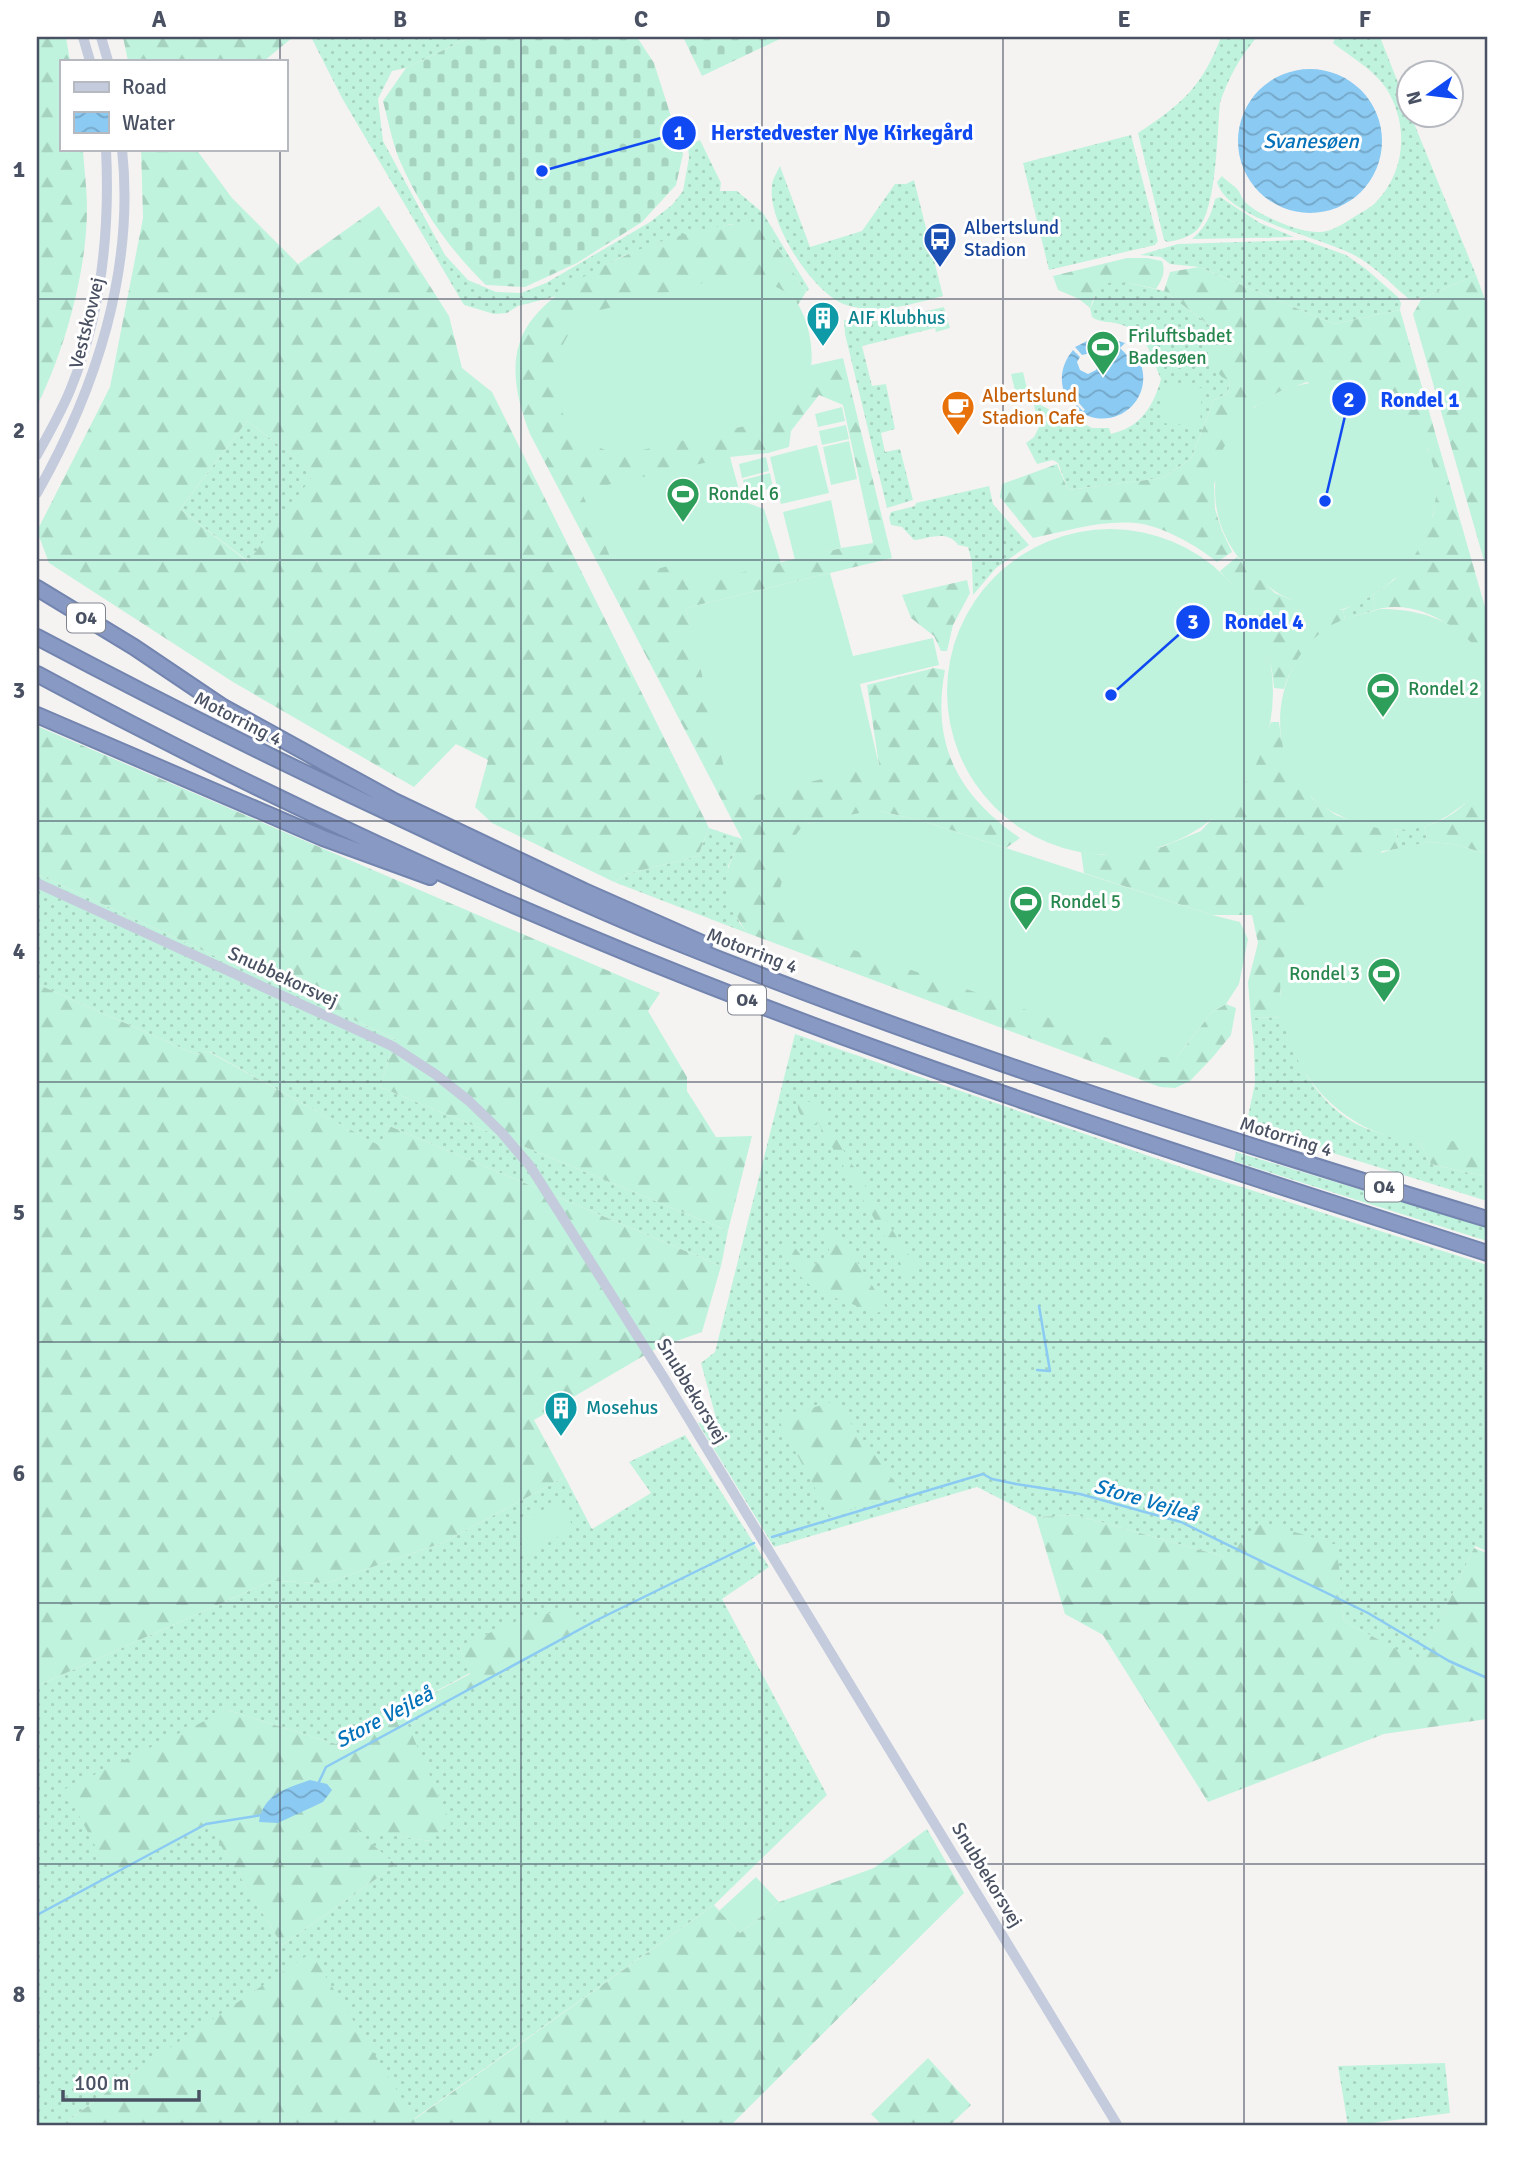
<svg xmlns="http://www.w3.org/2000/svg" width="1524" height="2163" viewBox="0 0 1524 2163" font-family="Signika,sans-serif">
<defs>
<pattern id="grass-dots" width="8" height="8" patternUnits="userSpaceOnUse" patternTransform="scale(1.75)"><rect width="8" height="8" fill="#c0f3dd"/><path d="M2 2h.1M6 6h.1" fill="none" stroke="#a6d2c0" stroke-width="1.8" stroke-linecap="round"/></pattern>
<pattern id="forest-firs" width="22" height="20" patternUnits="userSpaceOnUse" patternTransform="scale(1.75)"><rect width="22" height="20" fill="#c0f3dd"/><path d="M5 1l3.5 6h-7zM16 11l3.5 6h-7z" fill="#a6d2c0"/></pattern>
<pattern id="cemetery-stones" width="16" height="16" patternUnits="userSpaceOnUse" patternTransform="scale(1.75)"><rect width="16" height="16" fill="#c0f3dd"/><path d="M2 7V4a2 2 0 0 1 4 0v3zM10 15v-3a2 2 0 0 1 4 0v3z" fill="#a6d2c0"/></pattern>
<pattern id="water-waves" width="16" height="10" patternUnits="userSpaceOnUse" patternTransform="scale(1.75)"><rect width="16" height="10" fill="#8bcaf2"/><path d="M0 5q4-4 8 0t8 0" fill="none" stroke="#74a6c7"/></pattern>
</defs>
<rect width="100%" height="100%" fill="#f5f3f2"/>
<path fill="url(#grass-dots)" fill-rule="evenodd" d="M311 37H471L406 68 392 71 378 99 383 141 445 255 468 280 496 292 521 293 546 283 650 222 672 205 683 191 689 158 688 145 700 140 721 183 720 191H737L763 213 809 289 806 292 763 227 731 224 682 236 623 256 593 272 557 296 518 306 507 313 494 314 464 305 342 98Z
M1221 37H1257C1240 57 1228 78 1220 103 1217 133 1217 210 1197 230 1188 238 1178 240 1167 242L1164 240 1138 133C1182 104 1202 87 1221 37Z
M1339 37H1380L1408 108V116H1411L1476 275 1422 298 1409 299C1392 285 1374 265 1354 255 1323 238 1226 219 1217 182L1222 176C1226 181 1234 185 1238 190 1241 194 1242 200 1246 203 1262 217 1300 233 1320 232 1332 232 1344 223 1354 217 1361 212 1371 208 1376 202 1406 171 1409 124 1386 88 1373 69 1351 57 1333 43L1335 38Z
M1131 135 1158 241 1155 245 1049 270 1023 163Z
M780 166 810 247 862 231 895 184H906L914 180 943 296C912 304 878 315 846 305 813 294 767 222 772 186 772 180 777 172 780 166Z
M1220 197 1260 223 1294 237 1192 239C1205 228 1211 216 1215 199Z
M1304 240 1346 255 1366 269 1398 297 1401 303 1400 310 1334 324 1199 267 1170 264 1161 257 1140 255 1178 244Z
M1109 282H1124L1164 291 1216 330 1208 344 1230 381 1228 393 1214 400 1191 459 1162 478 1068 490 1058 463 1053 460 1037 464 1026 443 1034 437 1040 425 1038 423 1033 401 1058 414 1064 421 1070 416 1092 428H1109L1111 434 1114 433C1142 426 1154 404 1161 379 1150 354 1147 331 1119 324 1109 321 1100 323 1092 317L1090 308C1095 302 1094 293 1098 285Z
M944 307 950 328 936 332 935 328 862 346 872 386 886 384 895 429 881 433 885 452 900 449 913 500 887 508 845 334 844 320 882 321Z
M247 421 316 473 249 562 180 509Z
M989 486 993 504 1029 545 996 568 973 595 972 562 968 547 958 545C947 529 929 539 914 540L902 527 891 525 889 517 891 512 915 506 916 503Z
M1373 595 1375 610 1345 619 1343 610Z
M1424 826 1428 842 1399 849 1396 830Z
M709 828 742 839 728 866 739 922 747 933 614 882 627 874 698 856Z
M37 874 395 1039 380 1087 728 1231 721 1266 387 1125 381 1147 210 1052 195 1054 37 984Z
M1283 1017C1294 1064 1324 1115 1373 1131 1388 1137 1404 1140 1420 1143L1431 1164 1487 1177V1201L1246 1126 1255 1083 1254 1048 1251 1018Z
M795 1034 1213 1178 1487 1265V1551L1475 1546 1420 1663 1344 1621 1336 1545 1225 1557 1076 1515 1036 1517 977 1487 774 1547 698 1423 716 1418 701 1363 715 1352Z
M1236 1152 1487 1228V1241L1234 1161Z
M685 1435 769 1567 722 1599 827 1795 714 1905 414 2119 141 2067 61 2126H37V1686L271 1581 326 1583 442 1543 565 1477 592 1529 651 1493 629 1462ZM581 1630 406 1723 430 1841 354 1829 396 1865 282 1945 207 1822 227 1710 336 1744 470 1673 459 1646Z
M1445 2063 1450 2113 1348 2126 1338 2066Z"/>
<path fill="url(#forest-firs)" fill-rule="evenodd" d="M37 37H66L70 61H61V149H83C84 168 87 188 87 208 87 271 65 350 37 406Z
M123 37H291L292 38 264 61H128Z
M141 149H196L232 198 298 264 379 206 449 316 462 368 492 392 709 828 698 856 627 874 614 882 492 823 475 807 488 760 456 744 414 787 233 682 49 563 37 531 110 387 143 218ZM247 421 315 473 248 562 180 509Z
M748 223 763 226 806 292 798 305 792 297 555 377 558 399 567 419 843 358 892 558 686 608 711 706 879 765 867 685 934 668 945 670C931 745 958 795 1020 838L1006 848 923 821 879 811 806 824 1176 1058 1212 1012 1226 1004 1236 1008 1231 1035 1212 1058 1190 1081 1175 1088 1160 1087 747 933C740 923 736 914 731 903 721 874 729 865 742 839L530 434C518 403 508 366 523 334 552 274 684 225 748 223ZM819 395 843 405 873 543 841 548 686 585 680 562 730 457 768 453 789 447 791 431Z
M1127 258H1147L1162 261C1166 272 1162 280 1156 289 1136 285 1118 278 1098 286L1090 308 1079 299 1058 290 1053 276Z
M1199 267 1334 324 1400 310 1487 614V665C1466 630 1419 597 1375 610L1373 595 1394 580 1433 516 1436 493 1428 449 1307 382 1279 392 1254 407 1214 484 1215 509 1222 531 1232 552 1217 562C1196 545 1161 525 1135 523 1101 520 1066 531 1033 538L1000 497 1002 484 1057 464 1068 490 1162 478 1191 459 1214 400 1228 393 1230 381 1222 377 1208 363V344L1216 330 1164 291 1170 272Z
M1476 275 1487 305V571L1413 314 1422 298Z
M1237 557 1275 593 1292 600V609L1343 610 1345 619C1317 633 1293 658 1284 689L1274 688C1271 644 1250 602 1220 571Z
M967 580 970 593 953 625 947 651H941L934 636 911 618 902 595Z
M1271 722H1279L1281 737 1312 798 1336 815 1362 824 1396 830 1399 849 1382 851 1280 990 1283 1017 1251 1018 1248 982 1258 943 1252 915H1212L1084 873 1081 852 1103 855 1162 847 1201 831 1244 784 1259 754Z
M37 726 660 993 648 1011 687 1077V1091L716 1137 752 1136 728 1231 380 1087 395 1039 37 874Z
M1487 776V854L1454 844 1428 842 1424 826C1450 821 1474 799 1487 776Z
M37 984 195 1054 209 1052 380 1146 387 1125 721 1266 702 1332 657 1348 534 1420 565 1477 442 1543 326 1583 271 1581 37 1686Z
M799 1098 825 1108 826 1122 904 1249 916 1262 918 1269 913 1276 908 1275 905 1271 818 1123 811 1125C801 1116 795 1112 799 1098Z
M1487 1132V1177L1431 1164 1420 1143 1445 1142Z
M833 1230 842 1238 887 1309 877 1313C860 1306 824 1296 811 1286 799 1277 776 1250 786 1236L806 1262C816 1264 822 1265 830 1259L827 1235Z
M834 1401 903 1493 830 1516 778 1419Z
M1076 1515 1225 1557 1263 1522 1337 1545 1344 1621 1420 1662 1474 1548 1487 1553V1719L1384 1734 1208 1802 1103 1635 1065 1614 1036 1517Z
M567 1609 582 1630 407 1723 451 1824 430 1841 356 1830 396 1865 282 1945 207 1823 111 1876 65 1789 227 1710 336 1744 470 1674 459 1646 519 1620Z
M927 1829 964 1893 730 2126H61L141 2067 311 1953 415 2119 714 1905 740 1933 779 1902 874 1868Z
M928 2058 971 2105 949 2126H883L871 2114Z"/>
<path fill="url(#cemetery-stones)" d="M471 37H637L654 63 683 154 676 185 642 222 577 263 525 287 486 285C448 248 420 207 399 159 392 141 388 120 383 101L406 68Z
M683 37H784L702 76Z"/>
<path fill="#c0f3dd" d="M744 272C756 279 785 288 793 298 809 315 816 355 809 377 805 391 794 404 787 416L621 455C609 451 596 448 586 440 541 407 548 348 586 314Z
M1023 372 1030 401 1018 403 1011 374Z
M1333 380C1363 388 1396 401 1415 427 1465 496 1419 582 1346 608 1331 614 1308 609 1292 609V600C1274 593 1262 582 1249 569 1193 515 1208 423 1281 391 1298 384 1314 382 1333 380Z
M1164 385 1202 388 1200 426 1161 423Z
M842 407 845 421 818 427 815 414Z
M846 425 849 439 822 445 819 431Z
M849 441 857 479 831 485 823 447Z
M817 445 829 493 781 504 770 457Z
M730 457 742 501 764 509 781 563 686 586 679 563 620 579 581 491Z
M766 457 769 471 742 478 739 464Z
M770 473 773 488 746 494 743 480Z
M831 500 841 548 795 560 783 512Z
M947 692a163 163 0 1 1 326 0a163 163 0 1 1-326 0Z
M830 573 853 656 933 638 939 665 860 684 879 765 732 801 686 608Z
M1380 609C1416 609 1452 618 1475 647 1479 652 1486 659 1487 665 1491 677 1487 709 1487 724 1487 738 1491 764 1487 777 1484 787 1471 799 1463 805 1453 812 1443 820 1431 824 1396 838 1350 825 1320 804 1261 761 1270 664 1330 626 1345 617 1364 614 1380 609Z
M869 811H879L923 821 1212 915 1240 922 1248 939 1239 984 1226 1004 1212 1012 1176 1058 1162 1057 816 937C797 926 784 913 780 889 786 869 788 836 806 824Z
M1428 842 1454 844 1487 854V1132C1466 1138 1442 1146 1420 1143 1294 1130 1230 974 1328 886 1336 879 1343 871 1352 865 1376 851 1401 848 1428 842Z
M559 1501 574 1528 527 1554 512 1527Z
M756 1877 779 1902 740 1933 719 1911Z"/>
<path fill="url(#water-waves)" d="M1238 141a72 72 0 1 1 144 0a72 72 0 1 1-144 0Z
M1106 337 1125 343 1120 348 1135 363 1137 361 1131 355 1134 351C1164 393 1115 440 1074 408L1077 405 1083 411 1085 410 1071 394 1069 396 1075 402 1071 405C1058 387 1059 367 1073 350L1080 357 1077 362 1080 370 1088 374 1096 370 1098 365V360L1091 353 1082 355 1075 347 1093 338Z
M310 1780 327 1784 332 1790 323 1802 278 1823 259 1822C263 1794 287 1788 310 1780Z"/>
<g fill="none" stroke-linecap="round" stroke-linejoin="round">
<path stroke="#8bcaf2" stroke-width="2.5" d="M1037 1370 1050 1371 1039 1306
M772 1537 983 1474 992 1479 1016 1484 1080 1494 1181 1522 1368 1613 1449 1661 1487 1678
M318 1784 326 1767 597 1620 754 1543
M37 1915 206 1824 262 1815"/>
<defs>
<path id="highway" d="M37 588 134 647 223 707 394 801 584 891 704 944
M37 637C167 706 298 771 432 833 512 871 593 909 676 942 941 1049 1214 1136 1487 1219
M37 674C318 826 612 955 913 1062 1103 1130 1295 1191 1487 1253
M37 715 323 838 430 877"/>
</defs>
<use href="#highway" stroke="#7385af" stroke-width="18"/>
<path stroke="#c4cbdc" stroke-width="10" d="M83 37 90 61
M101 37 108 61
M37 455C49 433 62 411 71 388 102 312 110 230 106 149
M37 493C96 389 135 270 122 149
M37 883 392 1046 435 1074 469 1101 501 1132 530 1166 664 1378 1118 2126"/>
<use href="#highway" stroke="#889ac3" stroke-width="14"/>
</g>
<path fill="none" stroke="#495162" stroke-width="2" stroke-opacity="0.55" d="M280 37V61M521 37V2126M762 37V2126M1003 37V2126M1244 37V2126M280 149V2126M37 299H1487M37 560H1487M37 821H1487M37 1082H1487M37 1342H1487M37 1603H1487M37 1864H1487"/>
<defs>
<symbol id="bus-pin" viewBox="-11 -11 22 30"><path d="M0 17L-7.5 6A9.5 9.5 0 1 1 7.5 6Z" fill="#1a4fb4" stroke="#fff"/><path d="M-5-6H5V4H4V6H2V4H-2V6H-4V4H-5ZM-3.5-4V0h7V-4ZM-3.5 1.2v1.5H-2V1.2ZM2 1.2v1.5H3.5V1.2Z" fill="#fff"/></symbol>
<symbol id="building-pin" viewBox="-11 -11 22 30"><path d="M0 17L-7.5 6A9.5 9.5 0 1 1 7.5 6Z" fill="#0f9aa8" stroke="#fff"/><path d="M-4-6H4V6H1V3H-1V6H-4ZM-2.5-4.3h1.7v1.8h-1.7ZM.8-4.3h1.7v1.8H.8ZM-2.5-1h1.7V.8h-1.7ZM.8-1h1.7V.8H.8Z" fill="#fff"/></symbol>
<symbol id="stadium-pin" viewBox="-11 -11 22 30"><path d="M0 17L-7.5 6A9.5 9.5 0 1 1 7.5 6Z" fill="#2e9e5b" stroke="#fff"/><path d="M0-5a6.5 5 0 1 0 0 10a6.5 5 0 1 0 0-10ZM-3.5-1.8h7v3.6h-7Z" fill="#fff"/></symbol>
<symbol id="cafe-pin" viewBox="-11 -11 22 30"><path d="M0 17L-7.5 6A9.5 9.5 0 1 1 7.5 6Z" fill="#e8710a" stroke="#fff"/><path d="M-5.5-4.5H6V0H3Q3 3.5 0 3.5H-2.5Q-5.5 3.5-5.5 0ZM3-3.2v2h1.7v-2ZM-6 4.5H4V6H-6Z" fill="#fff"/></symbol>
</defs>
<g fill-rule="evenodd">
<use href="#bus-pin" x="921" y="220" width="38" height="52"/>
<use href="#building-pin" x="804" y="299" width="38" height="52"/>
<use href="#stadium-pin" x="1084" y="328" width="38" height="52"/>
<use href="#cafe-pin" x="939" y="388" width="38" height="52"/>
<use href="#stadium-pin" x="664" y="475" width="38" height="52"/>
<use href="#stadium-pin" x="1364" y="670" width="38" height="52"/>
<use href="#stadium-pin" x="1007" y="883" width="38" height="52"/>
<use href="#stadium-pin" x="1365" y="955" width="38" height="52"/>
<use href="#building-pin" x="542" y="1389" width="38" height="52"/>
</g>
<g text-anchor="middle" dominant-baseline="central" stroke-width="6" stroke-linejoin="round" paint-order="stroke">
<g fill="#fff" stroke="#808591" stroke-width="2">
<rect x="67" y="603.5" width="38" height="29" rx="5"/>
<rect x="728" y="985.5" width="38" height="29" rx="5"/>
<rect x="1365" y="1172.5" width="38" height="29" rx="5"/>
</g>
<g font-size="18" font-weight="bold" fill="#495162">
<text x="86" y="618">O4</text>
<text x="747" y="1000">O4</text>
<text x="1384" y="1187">O4</text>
</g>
<g font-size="19" fill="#164399" stroke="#fff" text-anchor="start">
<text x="964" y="228">Albertslund<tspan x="964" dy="22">Stadion</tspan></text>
</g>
<g font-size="19" fill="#0d838f" stroke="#fff" text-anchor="start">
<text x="848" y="318">AIF Klubhus</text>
<text x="586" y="1408">Mosehus</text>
</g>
<g font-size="19" fill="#495162" stroke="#fff">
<text transform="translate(87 323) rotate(-76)">Vestskovvej</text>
<text transform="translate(238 719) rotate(27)">Motorring 4</text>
<text transform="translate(752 951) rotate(21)">Motorring 4</text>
<text transform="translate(283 977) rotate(25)">Snubbekorsvej</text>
<text transform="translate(1286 1137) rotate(17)">Motorring 4</text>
<text transform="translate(692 1391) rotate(59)">Snubbekorsvej</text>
<text transform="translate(987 1875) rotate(59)">Snubbekorsvej</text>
</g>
<g font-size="19" fill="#27864d" stroke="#fff" text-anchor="start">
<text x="1128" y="336">Friluftsbadet<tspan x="1128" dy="22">Badesøen</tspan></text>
<text x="708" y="494">Rondel 6</text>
<text x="1408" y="689">Rondel 2</text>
<text x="1050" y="902">Rondel 5</text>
<text x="1360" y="974" text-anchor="end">Rondel 3</text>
</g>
<g font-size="19" fill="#c56008" stroke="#fff" text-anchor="start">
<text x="982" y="396">Albertslund<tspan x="982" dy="22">Stadion Cafe</tspan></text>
</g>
<g font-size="21" font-style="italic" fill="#0372ba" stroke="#fff">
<text x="1311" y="141">Svanesøen</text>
<text transform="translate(1146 1500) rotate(16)">Store Vejleå</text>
<text transform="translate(384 1717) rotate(-28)">Store Vejleå</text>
</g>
</g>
<path fill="none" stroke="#1049f1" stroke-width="2.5" d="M542 171L679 133M1325 501L1349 399M1111 695L1193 622"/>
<g fill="#1049f1" stroke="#fff" stroke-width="2.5">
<circle cx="542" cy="171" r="7"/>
<circle cx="1325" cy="501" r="7"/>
<circle cx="1111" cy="695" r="7"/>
<circle cx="679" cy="133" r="18"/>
<circle cx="1349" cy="399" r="18"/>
<circle cx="1193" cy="622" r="18"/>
</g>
<g font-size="21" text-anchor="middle" font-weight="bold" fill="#fff">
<text x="679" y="140">1</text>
<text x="1349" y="407">2</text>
<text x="1193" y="629">3</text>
</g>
<g font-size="21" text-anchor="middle" font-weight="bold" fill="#1049f1" stroke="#fff" stroke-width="6" stroke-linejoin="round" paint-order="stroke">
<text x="842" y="140">Herstedvester Nye Kirkegård</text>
<text x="1420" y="407">Rondel 1</text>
<text x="1264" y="629">Rondel 4</text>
</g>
<rect width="1524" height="2163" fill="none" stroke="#ffffff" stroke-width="77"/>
<rect x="60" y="60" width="228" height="91" fill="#ffffff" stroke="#b6b9c0" stroke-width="2"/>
<rect x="74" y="82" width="35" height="10" fill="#c4cbdc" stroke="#b6b9c0" stroke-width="2"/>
<text x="122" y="94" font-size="21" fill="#495162">Road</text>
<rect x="74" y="112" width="35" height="21" fill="url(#water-waves)" stroke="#b6b9c0" stroke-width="2"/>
<text x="122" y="130" font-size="21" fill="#495162">Water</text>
<g transform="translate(1430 94) rotate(256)"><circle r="33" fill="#ffffff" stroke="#b6b9c0" stroke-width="2"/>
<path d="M0-5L12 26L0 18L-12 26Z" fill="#1049f1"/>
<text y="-10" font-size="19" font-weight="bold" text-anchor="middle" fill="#495162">N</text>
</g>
<path d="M63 2090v10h136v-10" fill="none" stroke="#495162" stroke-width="3.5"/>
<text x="74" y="2090" font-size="21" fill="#495162" stroke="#ffffff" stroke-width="5" paint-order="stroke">100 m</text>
<rect x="38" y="38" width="1448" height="2086" fill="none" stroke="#495162" stroke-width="2.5"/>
<g font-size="23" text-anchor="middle" font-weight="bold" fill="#495162">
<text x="159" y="27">A</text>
<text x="400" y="27">B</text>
<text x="641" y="27">C</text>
<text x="883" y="27">D</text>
<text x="1124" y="27">E</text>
<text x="1365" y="27">F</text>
<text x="19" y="177">1</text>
<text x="19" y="438">2</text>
<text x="19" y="698">3</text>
<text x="19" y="959">4</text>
<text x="19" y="1220">5</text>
<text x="19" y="1481">6</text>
<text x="19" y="1741">7</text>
<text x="19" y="2002">8</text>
</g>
</svg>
